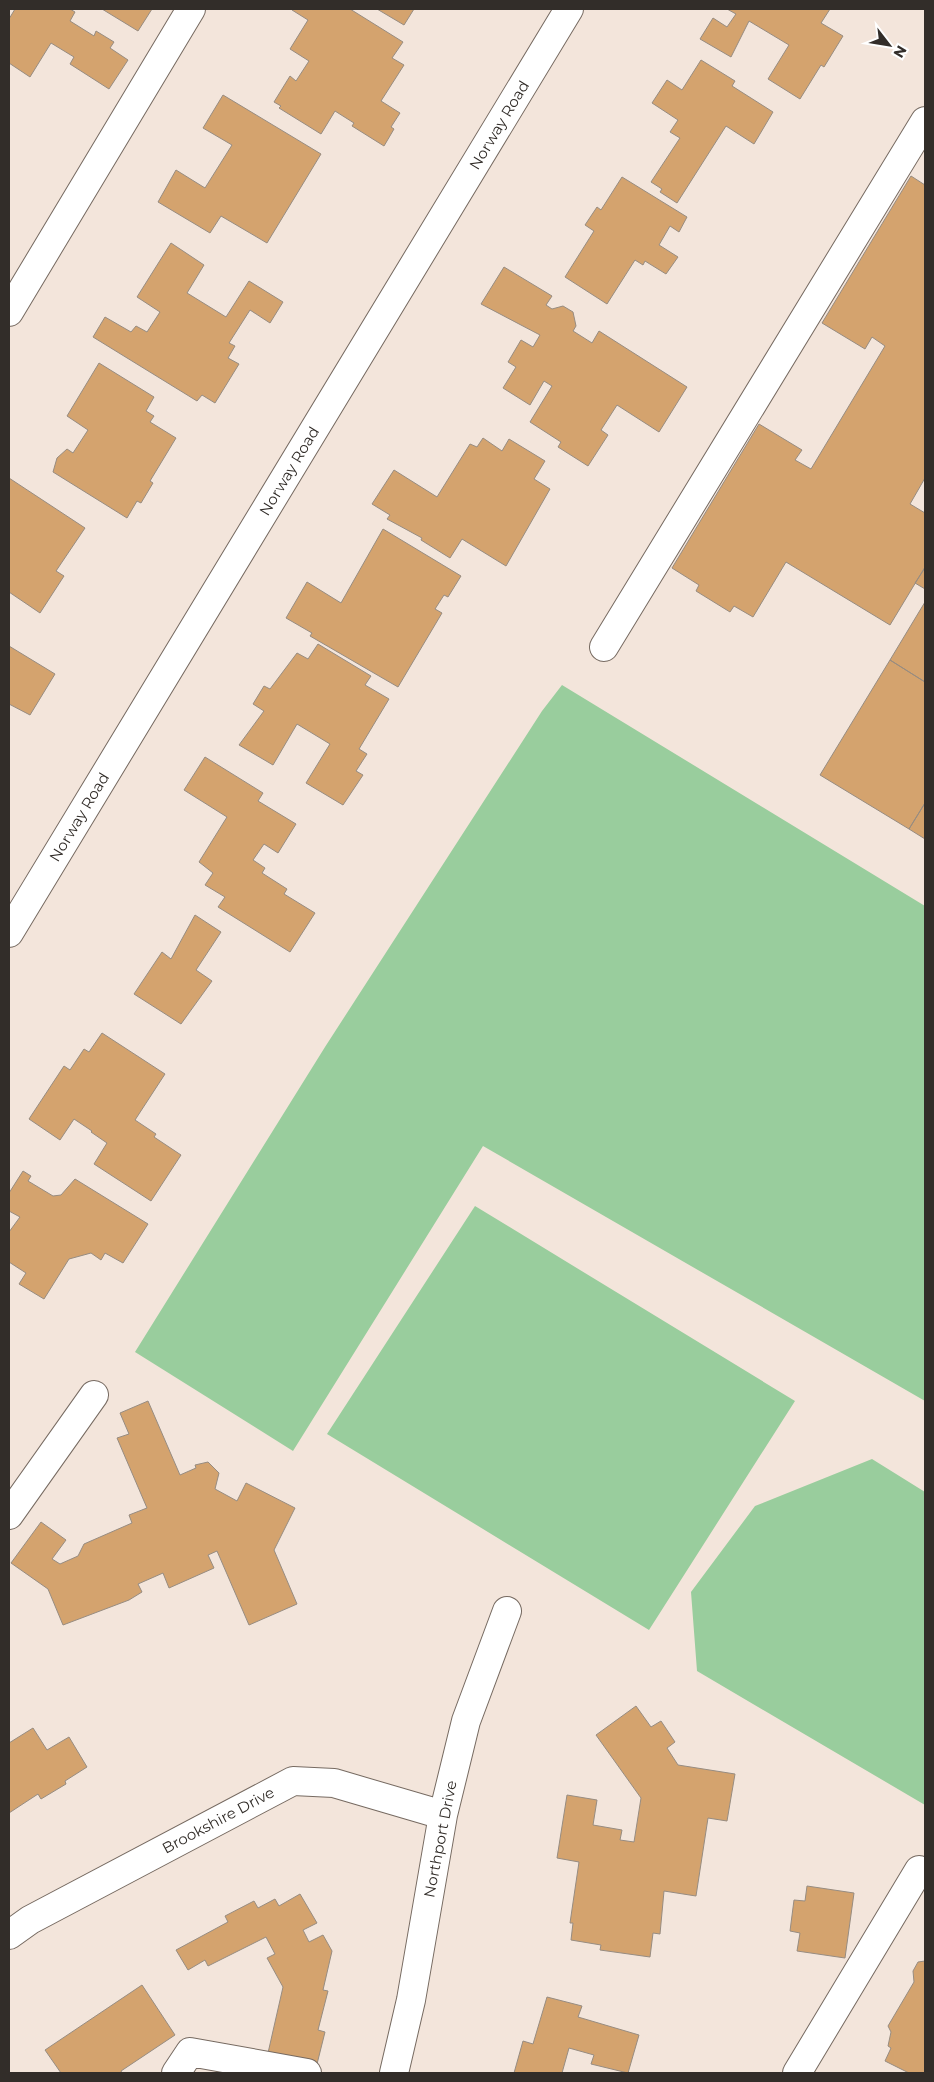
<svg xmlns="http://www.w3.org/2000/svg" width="934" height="2082" viewBox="0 0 934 2082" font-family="Montserrat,sans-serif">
<rect width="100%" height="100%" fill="#f3e5db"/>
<path fill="#99cd9d" d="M562 685 925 906V1401L483 1146 293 1451 135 1352 325 1047 542 711Z
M475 1206 795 1401 649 1630 327 1434Z
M872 1459 925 1492V1805L697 1671 691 1592 755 1506Z"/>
<path fill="#d4a36e" stroke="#978c81" d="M15 9H70L75 12 70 21 94 36 96 31 114 42 110 48 128 60 109 89 70 64 74 57 51 43 30 77 9 63V19Z
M102 9H152L138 31Z
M293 9H350L403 42 392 58 404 65 381 101 400 113 391 127 394 129 384 146 352 126 354 123 335 111 321 134 279 108 281 106 274 102 290 76 296 81 309 61 290 49 308 20 292 10Z
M377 9H414L404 25Z
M727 9H830L821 23 843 36 824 67 821 65 800 99 768 79 789 45 749 21 731 57 700 39 713 18 727 27 736 14Z
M701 60 735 81 732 86 773 112 754 144 726 126 677 203 660 192 662 189 651 182 680 138 670 132 678 120 652 103 667 80 682 90Z
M223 95 321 154 267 243 221 216 210 233 158 202 176 170 205 188 232 145 203 128Z
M911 176 925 185V478L910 504 925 513V567L890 625 786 562 753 617 734 606 730 612 696 591 699 585 672 568 759 424 802 450 795 460 811 469 885 346 872 337 865 349 822 323Z
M622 177 687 217 679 232 670 226 659 245 678 257 666 274 645 261 643 265 635 260 607 304 565 277 594 231 585 225 597 207 601 210Z
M171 243 204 265 187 293 226 317 249 281 283 302 270 323 250 310 229 343 235 346 228 358 239 364 215 403 202 395 197 401 93 337 105 317 131 332 136 326 147 332 160 312 137 297Z
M504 267 552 296 546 305 552 309 563 306 573 312 576 326 573 331 592 343 599 331 687 387 659 432 617 405 601 430 608 435 588 466 558 447 561 442 530 422 552 386 544 381 530 405 503 388 516 367 508 362 521 340 533 347 540 335 481 304Z
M99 363 154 397 146 411 154 416 150 422 176 438 150 481 153 483 141 503 137 501 127 518 53 472 57 458 67 449 73 453 88 430 67 416Z
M483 438 502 451 509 439 545 461 534 479 550 489 506 566 462 539 450 558 421 540 422 538 387 519 390 515 372 504 394 470 437 497 470 444 477 447Z
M9 478 85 528 56 571 64 576 40 613 9 592Z
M383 529 461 576 448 597 444 595 435 609 442 613 398 687 310 636 312 633 286 618 307 582 341 603Z
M925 568V589L915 583Z
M925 602V682L890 660Z
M318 644 371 676 365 685 389 699 359 749 367 754 356 771 363 775 343 805 306 783 330 744 297 724 273 765 239 745 264 711 253 704 264 686 270 689 297 653 308 659Z
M9 646 55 674 30 715 9 704Z
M890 660 925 682V803L909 829 820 775Z
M205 757 263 793 258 801 296 824 278 853 264 844 253 860 265 868 262 873 287 889 284 894 315 913 290 952 218 907 225 897 205 885 213 873 199 862 227 817 184 790Z
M925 803V839L909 829Z
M195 915 221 932 196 970 212 981 181 1024 134 994 162 952 171 959Z
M102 1033 165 1074 135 1120 156 1134 154 1137 181 1155 151 1201 94 1164 107 1143 91 1132 92 1131 74 1119 60 1140 29 1119 64 1066 70 1070 84 1049 89 1052Z
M23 1171 31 1176 28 1181 53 1196 61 1195 75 1179 148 1224 123 1263 105 1253 101 1260 91 1253 69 1259 44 1299 19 1284 26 1273 9 1262V1232L20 1217 9 1211V1193Z
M148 1401 180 1475 196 1468 195 1465 208 1462 219 1473 215 1489 237 1501 246 1483 295 1508 274 1550 297 1604 249 1625 217 1551 208 1555 214 1568 169 1588 163 1573 138 1584 142 1592 129 1600 63 1625 48 1589 11 1563 41 1522 66 1540 52 1559 60 1564 78 1556 84 1544 132 1523 129 1515 147 1508 117 1438 129 1434 120 1413Z
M636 1706 651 1727 661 1721 675 1742 667 1748 678 1765 735 1774 727 1821 708 1818 696 1896 664 1891 660 1934 653 1933 650 1957 600 1950 601 1945 571 1940 573 1923H570L579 1862 557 1858 567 1795 597 1800 593 1825 622 1830 620 1840 634 1842 641 1798 596 1735Z
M33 1728 47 1750 69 1737 87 1767 65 1781 66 1784 41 1799 38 1794 9 1813V1743Z
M807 1886 854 1893 845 1958 797 1951 800 1933 790 1931 794 1900 805 1901Z
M300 1894 317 1923 303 1930 309 1942 323 1935 332 1951 323 1990 328 1991 318 2030 325 2032 317 2064 268 2053 283 1987 267 1958 275 1954 266 1937 208 1966 205 1960 188 1970 176 1950 228 1922 225 1916 254 1901 258 1908 275 1899 279 1906Z
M925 1961V2073H909L885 2061 891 2048 888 2046 891 2032 888 2026 914 1982 913 1971 918 1962Z
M142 1985 175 2035 121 2071 122 2073H61L45 2050Z
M547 1997 582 2006 578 2017 639 2035 628 2073 591 2064 594 2055 569 2048 562 2073H514L523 2041 533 2044Z"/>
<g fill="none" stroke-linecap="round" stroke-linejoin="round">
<defs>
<path id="minor" d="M9 312 191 9
M604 647 925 121
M9 933 569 9
M9 1515 94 1395
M9 1935 30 1920 293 1781 334 1783 443 1815
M176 2073 190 2052 307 2073
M394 2073 411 2000 443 1815 466 1721 507 1611
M797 2073 919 1870"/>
</defs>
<use href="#minor" stroke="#766a61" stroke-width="30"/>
<use href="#minor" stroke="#fff" stroke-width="28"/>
</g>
<g text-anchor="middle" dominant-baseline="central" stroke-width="4" stroke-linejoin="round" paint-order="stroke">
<g font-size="15" fill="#322d29" stroke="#fff">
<text transform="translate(499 125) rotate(-59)">Norway Road</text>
<text transform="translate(289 471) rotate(-59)">Norway Road</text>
<text transform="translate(79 817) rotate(-59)">Norway Road</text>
<text transform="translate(218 1820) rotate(-28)">Brookshire Drive</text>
<text transform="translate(440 1839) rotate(-79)">Northport Drive</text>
</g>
</g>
<rect width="934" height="2082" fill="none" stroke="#322d29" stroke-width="20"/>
<g transform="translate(889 45) rotate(121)" stroke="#ffffff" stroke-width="4" paint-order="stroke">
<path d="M0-4L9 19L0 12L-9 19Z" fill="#322d29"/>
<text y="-8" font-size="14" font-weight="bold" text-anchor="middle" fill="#322d29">N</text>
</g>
</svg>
